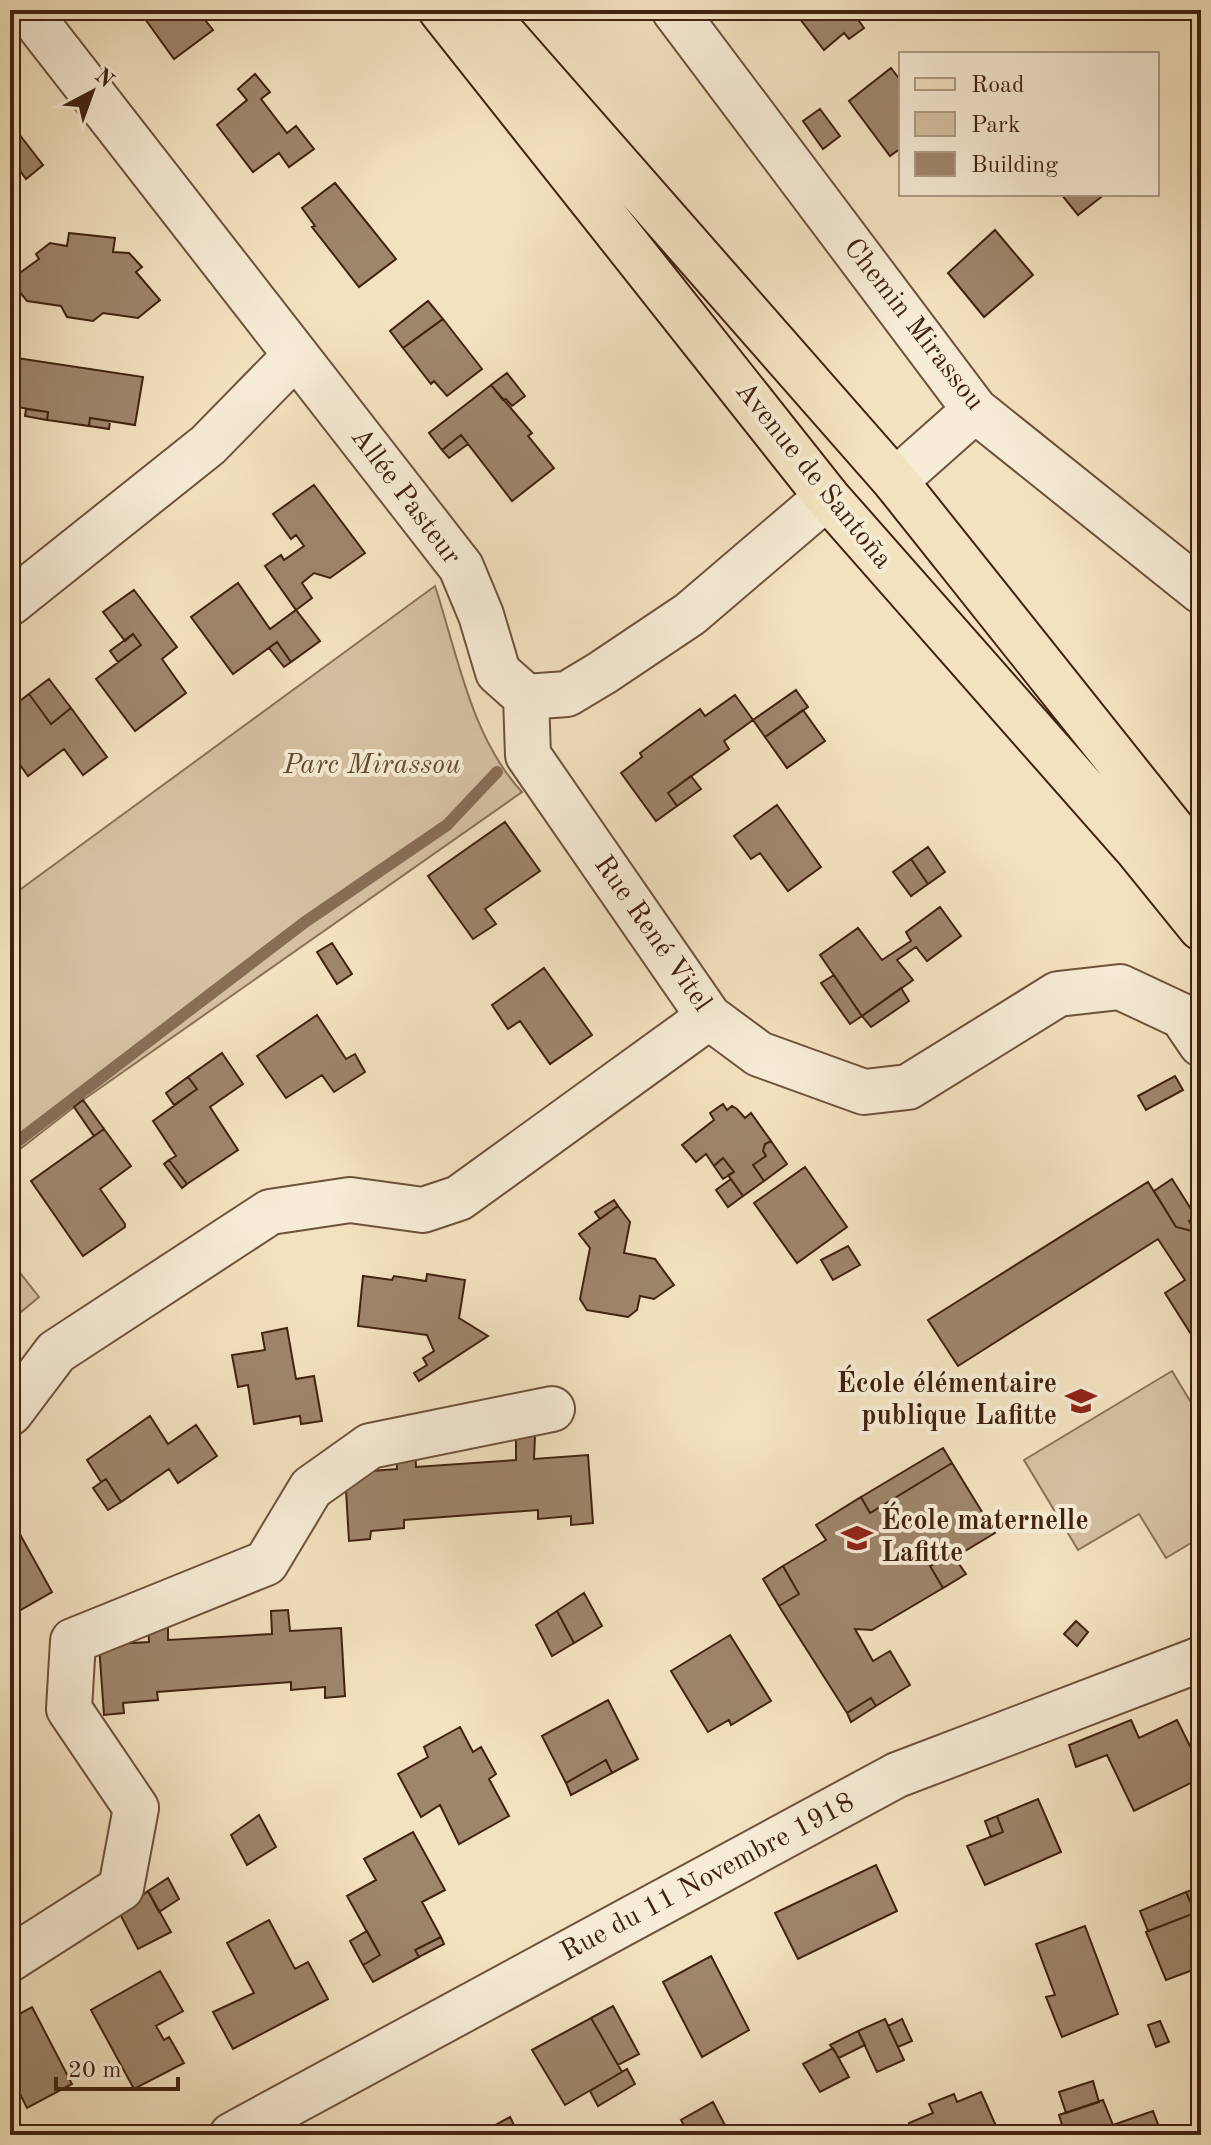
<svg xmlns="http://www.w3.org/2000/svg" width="1211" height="2145" viewBox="0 0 1211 2145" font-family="'Old Standard TT',serif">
<rect width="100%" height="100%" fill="#f3e2c0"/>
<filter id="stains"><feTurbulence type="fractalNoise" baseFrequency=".0025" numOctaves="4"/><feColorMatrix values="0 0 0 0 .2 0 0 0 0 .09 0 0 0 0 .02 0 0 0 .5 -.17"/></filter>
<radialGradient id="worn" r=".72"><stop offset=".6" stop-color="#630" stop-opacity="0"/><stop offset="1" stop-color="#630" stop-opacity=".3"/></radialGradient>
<path fill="#d5c1a2" stroke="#8b7258" stroke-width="2" d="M435 586C458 656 471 737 522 792L83 1100 10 1157V897Z
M10 1260 39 1297 10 1321Z
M1172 1371 1201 1419V1537L1166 1558 1139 1514 1078 1550 1024 1460Z"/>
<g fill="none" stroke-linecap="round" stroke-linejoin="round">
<path stroke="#876e55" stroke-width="12" d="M10 1147 305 922 447 825 497 772"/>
</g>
<path fill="#9e866b" stroke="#41220f" stroke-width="2" d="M129 10H197L213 30 174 59 140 12 134 16Z
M793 10H851L864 28 849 39 844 33 824 50Z
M891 68 901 81V148L890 156 849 101Z
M255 74 270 92 261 99 287 133 296 126 314 149 289 167 279 153 253 172 217 125 247 100 238 89Z
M820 109 840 136 823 149 803 121Z
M19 134 43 165 26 179 18 168 10 174V141Z
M335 183 396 259 359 287 312 227 315 226 302 208Z
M1061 194H1105L1078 215Z
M995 230 1033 275 984 317 948 273Z
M69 233 115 238 113 252 129 253 142 267 136 272 160 300 138 318 103 313 93 321 67 317 61 306 27 301 10 280 39 259 36 254 50 243 67 246Z
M428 301 443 319 403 348 390 331Z
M443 319 482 369 447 396 434 381 431 384 403 348Z
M10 357 143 377 135 425 90 418 89 426 47 420 48 412 10 406Z
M507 373 525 396 512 406 506 399 503 400 491 385Z
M491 385 532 433 528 436 554 468 512 501 461 435 442 450 429 433Z
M26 409 48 412 47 420 25 416Z
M90 418 110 421 109 429 89 426Z
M461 435 468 444 449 458 442 450Z
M314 485 365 553 330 578 314 573 302 583 312 598 296 610 265 566 281 555 284 560 304 546 296 535 291 539 273 514Z
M238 583 270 629 296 610 320 641 291 662 277 642 233 674 191 617Z
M134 590 177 647 162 659 186 693 135 731 96 679 141 645 133 634 125 641 103 612Z
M133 634 141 645 118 662 110 651Z
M277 642 291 662 284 667 269 648Z
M49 679 71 708 51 724 29 694Z
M796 690 808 707 765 737 753 720Z
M29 694 51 724 71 708 107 757 83 775 64 749 28 776 13 755 10 757V716L15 712 12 707Z
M735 695 753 720 724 741 729 749 668 793 677 806 656 821 621 773 642 757 640 753 700 709 705 716Z
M803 710 825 741 787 768 765 737Z
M691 776 701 789 677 806 668 793Z
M777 805 821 867 788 891 760 853 751 859 734 836Z
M505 822 540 871 485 909 496 924 473 939 428 876Z
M928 847 945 872 928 884 911 859Z
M911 859 928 884 911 896 893 872Z
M940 907 961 936 927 961 916 947 897 960 913 980 862 1016 820 955 858 928 882 960 911 941 906 932Z
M332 943 352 974 337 984 317 952Z
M544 968 592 1035 550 1064 520 1021 508 1029 492 1005Z
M834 975 862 1016 850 1024 821 983Z
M901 988 909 1001 871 1027 862 1016Z
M317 1015 346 1059 355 1054 365 1072 334 1092 322 1075 286 1098 257 1056Z
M222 1053 243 1084 210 1107 238 1150 187 1184 169 1160 176 1156 153 1121 197 1089 188 1077Z
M1175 1076 1183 1090 1146 1110 1138 1096Z
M188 1077 197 1089 174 1105 166 1093Z
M83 1100 104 1129 94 1136 74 1107Z
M723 1104 727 1110 732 1106 737 1109 745 1118 751 1113 771 1141 765 1144 763 1151 766 1156 753 1165 764 1181 743 1196 728 1175 734 1172 723 1158 714 1166 706 1154 696 1162 682 1145 714 1120 710 1113Z
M104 1129 131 1166 100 1189 125 1224V1227L83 1256 31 1181Z
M771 1141 787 1164 764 1181 753 1165 766 1156 763 1151 765 1144Z
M723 1158 734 1172 723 1179 714 1166Z
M169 1160 187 1184 182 1188 164 1164Z
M805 1167 847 1227 797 1263 754 1203Z
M731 1179 743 1196 728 1207 716 1190Z
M1172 1179 1196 1217 1189 1221 1196 1232 1176 1227 1154 1191Z
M1148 1182 1176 1227 1196 1232 1201 1240V1350L1165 1293 1185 1280 1158 1239 958 1366 928 1320Z
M614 1200 618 1206 600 1219 595 1212Z
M618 1206 630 1222 624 1253 655 1259 674 1285 654 1299 640 1296 637 1310 628 1317 587 1310 580 1299 590 1248 579 1234Z
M848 1246 860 1265 833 1280 821 1260Z
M427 1274 465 1280 459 1318 488 1336 419 1381 414 1373 427 1365 423 1358 434 1351 427 1335 358 1326 363 1276 392 1280 394 1276 426 1281Z
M287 1328 296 1379 314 1376 322 1421 301 1424 300 1416 254 1424 248 1385 238 1387 232 1355 265 1350 262 1333Z
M150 1416 168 1444 196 1425 217 1456 178 1483 169 1469 121 1502 106 1479 101 1482 87 1460Z
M535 1435 534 1459 588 1455 593 1523 571 1525V1516L538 1519V1510L404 1520V1528L371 1531 370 1539 349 1541 345 1473 397 1469 396 1446 415 1445 416 1467 516 1460V1437Z
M943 1448 952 1463 870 1513 861 1497Z
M952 1463 995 1533 955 1557 952 1554 930 1566 943 1588 872 1630 855 1629 873 1661 890 1651 910 1685 876 1706 871 1698 847 1713 779 1606 799 1594 783 1566 826 1540 816 1525 861 1497 870 1513Z
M106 1479 121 1502 108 1510 93 1488Z
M17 1529 52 1592 10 1616V1533Z
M952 1554 966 1574 943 1588 930 1566Z
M783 1566 799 1594 779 1606 763 1579Z
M584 1593 602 1626 574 1643 557 1611Z
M288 1610 290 1631 341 1628 345 1696 325 1698V1687L291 1690V1682L157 1692 158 1700 123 1703 124 1713 104 1715 99 1645 149 1642 148 1619 168 1618V1640L272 1634 271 1611Z
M557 1611 574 1643 552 1656 536 1625Z
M1076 1621 1088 1632 1077 1646 1064 1634Z
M730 1635 771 1701 731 1725 729 1720 708 1732 671 1671Z
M871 1698 876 1706 851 1722 847 1713Z
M608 1700 638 1759 612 1773 606 1760 566 1783 542 1736Z
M1131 1720 1139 1738 1177 1720 1201 1768V1778L1134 1811 1107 1755 1076 1767 1069 1745Z
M460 1727 473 1752 481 1747 496 1774 489 1779 509 1816 459 1844 440 1805 421 1817 398 1774 428 1757 424 1747Z
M606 1760 612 1773 571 1795 566 1783Z
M1038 1799 1061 1852 985 1885 967 1846 1003 1832 997 1816Z
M259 1815 276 1847 247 1865 231 1835Z
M997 1816 1003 1832 991 1837 985 1821Z
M413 1832 445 1890 422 1902 441 1937 415 1950 419 1957 373 1982 363 1965 380 1955 347 1896 376 1880 364 1859Z
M876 1865 897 1911 798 1959 775 1913Z
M168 1878 179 1899 159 1912 148 1891Z
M1201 1887V1967L1166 1980 1146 1932 1195 1913 1186 1892Z
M148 1891 171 1932 138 1949 119 1912Z
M1186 1892 1195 1913 1148 1931 1140 1911Z
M269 1920 295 1969 308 1962 328 1999 233 2049 213 2012 254 1993 227 1943Z
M1085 1926 1118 2014 1062 2037 1046 1997 1055 1995 1036 1944Z
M367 1931 380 1955 363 1965 350 1941Z
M441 1937 444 1944 419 1957 415 1950Z
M711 1956 749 2030 702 2057 663 1982Z
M160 1971 183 2011 156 2026 164 2040 169 2037 184 2063 134 2089 91 2010Z
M613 2006 639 2054 618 2065 591 2018Z
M32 2007 72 2084 27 2108 10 2074V2019Z
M591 2018 622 2072 565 2105 532 2050Z
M885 2019 904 2060 877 2072 858 2031Z
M902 2019 912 2041 898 2047 888 2026Z
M1160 2021 1169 2042 1156 2047 1148 2025Z
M858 2031 865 2045 839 2058 830 2045Z
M833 2048 849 2077 820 2092 803 2064Z
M627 2069 635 2084 598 2106 590 2091Z
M1093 2081 1099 2102 1066 2113 1059 2092Z
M981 2092 1000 2135H914L909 2123 933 2113 929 2104 954 2094 957 2102Z
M1103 2100 1113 2125 1153 2111 1162 2135H1065L1059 2115Z
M713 2102 730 2135H689L681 2120Z
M510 2117 519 2135H494L496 2134 492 2127Z"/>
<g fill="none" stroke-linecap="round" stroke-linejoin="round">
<defs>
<path id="minor" d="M27 10 461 567 481 615 498 672 526 697 567 694 602 673 690 614 827 497
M674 10 975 410 1201 591
M895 481 975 410
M10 603 208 445 296 355
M526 697 528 755 709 1017 759 1054 864 1092 908 1087 1058 994 1120 987 1182 1016 1201 1044
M10 1413 56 1352 270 1212 350 1200 423 1210 459 1198 709 1017
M10 1959 121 1888 136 1808 69 1709 73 1641 266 1563 311 1488 370 1446 552 1409
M232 2135 897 1775 1201 1659"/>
<path id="major" d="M441 10 827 497 1137 849 1201 928
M482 10 895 481 1201 865"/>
</defs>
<use href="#minor" stroke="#6e523b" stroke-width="48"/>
<use href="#major" stroke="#41220f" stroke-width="48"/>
<use href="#minor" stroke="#f7ecd6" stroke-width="44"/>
<use href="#major" stroke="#f3e2c0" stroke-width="44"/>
</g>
<defs>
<symbol id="school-bare" viewBox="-9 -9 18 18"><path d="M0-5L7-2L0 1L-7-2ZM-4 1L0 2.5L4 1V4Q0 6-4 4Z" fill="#8f2418" stroke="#f7ecd6" stroke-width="2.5" paint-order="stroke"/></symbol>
</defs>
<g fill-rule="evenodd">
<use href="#school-bare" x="1059" y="1379" width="44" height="44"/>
<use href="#school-bare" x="835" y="1516" width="44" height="44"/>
</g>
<g text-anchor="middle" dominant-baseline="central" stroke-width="8" stroke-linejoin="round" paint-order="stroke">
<g font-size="28" fill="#41220f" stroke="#f7ecd6">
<text transform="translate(913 325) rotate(52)">Chemin Mirassou</text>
<text transform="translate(813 476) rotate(51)">Avenue de Santoña</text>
<text transform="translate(405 497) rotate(53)">Allée Pasteur</text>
<text transform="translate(652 934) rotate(55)">Rue René Vitel</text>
<text transform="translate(708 1878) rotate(-28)">Rue du 11 Novembre 1918</text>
</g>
<g font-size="28" font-style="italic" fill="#664a34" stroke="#f7ecd6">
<text x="372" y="766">Parc Mirassou</text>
</g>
<g font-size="28" font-weight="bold" fill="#41220f" stroke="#f7ecd6" text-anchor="end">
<text x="1057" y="1385">École élémentaire<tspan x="1057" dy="32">publique Lafitte</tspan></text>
<text x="881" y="1522" text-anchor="start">École maternelle<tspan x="881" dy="32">Lafitte</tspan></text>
</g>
</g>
<rect width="1211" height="2145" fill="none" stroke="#f3e2c0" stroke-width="40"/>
<rect x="12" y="12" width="1187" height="2121" fill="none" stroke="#41220f" stroke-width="4"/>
<rect x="20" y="20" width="1171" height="2105" fill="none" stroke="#41220f" stroke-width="2"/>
<rect x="899" y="52" width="260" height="144" fill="#f7ecd6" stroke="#ae9b86" stroke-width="2"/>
<rect x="915" y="78" width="40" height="12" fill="#f3e2c0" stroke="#ae9b86" stroke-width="2"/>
<text x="971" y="92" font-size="24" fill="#41220f">Road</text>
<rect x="915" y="112" width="40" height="24" fill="#d5c1a2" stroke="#ae9b86" stroke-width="2"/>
<text x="971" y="132" font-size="24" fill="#41220f">Park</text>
<rect x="915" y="152" width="40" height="24" fill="#9e866b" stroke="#ae9b86" stroke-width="2"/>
<text x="971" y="172" font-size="24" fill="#41220f">Building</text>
<g transform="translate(92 92) rotate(41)" stroke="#f7ecd6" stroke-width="6" paint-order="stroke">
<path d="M0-6L14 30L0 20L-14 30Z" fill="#41220f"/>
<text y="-12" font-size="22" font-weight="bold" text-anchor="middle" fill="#41220f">N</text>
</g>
<path d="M56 2077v12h122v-12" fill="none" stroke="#41220f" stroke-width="4"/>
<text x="68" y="2077" font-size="24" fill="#41220f" stroke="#f7ecd6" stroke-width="6" paint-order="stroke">20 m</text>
<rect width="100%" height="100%" filter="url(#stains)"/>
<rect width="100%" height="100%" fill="url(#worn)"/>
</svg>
